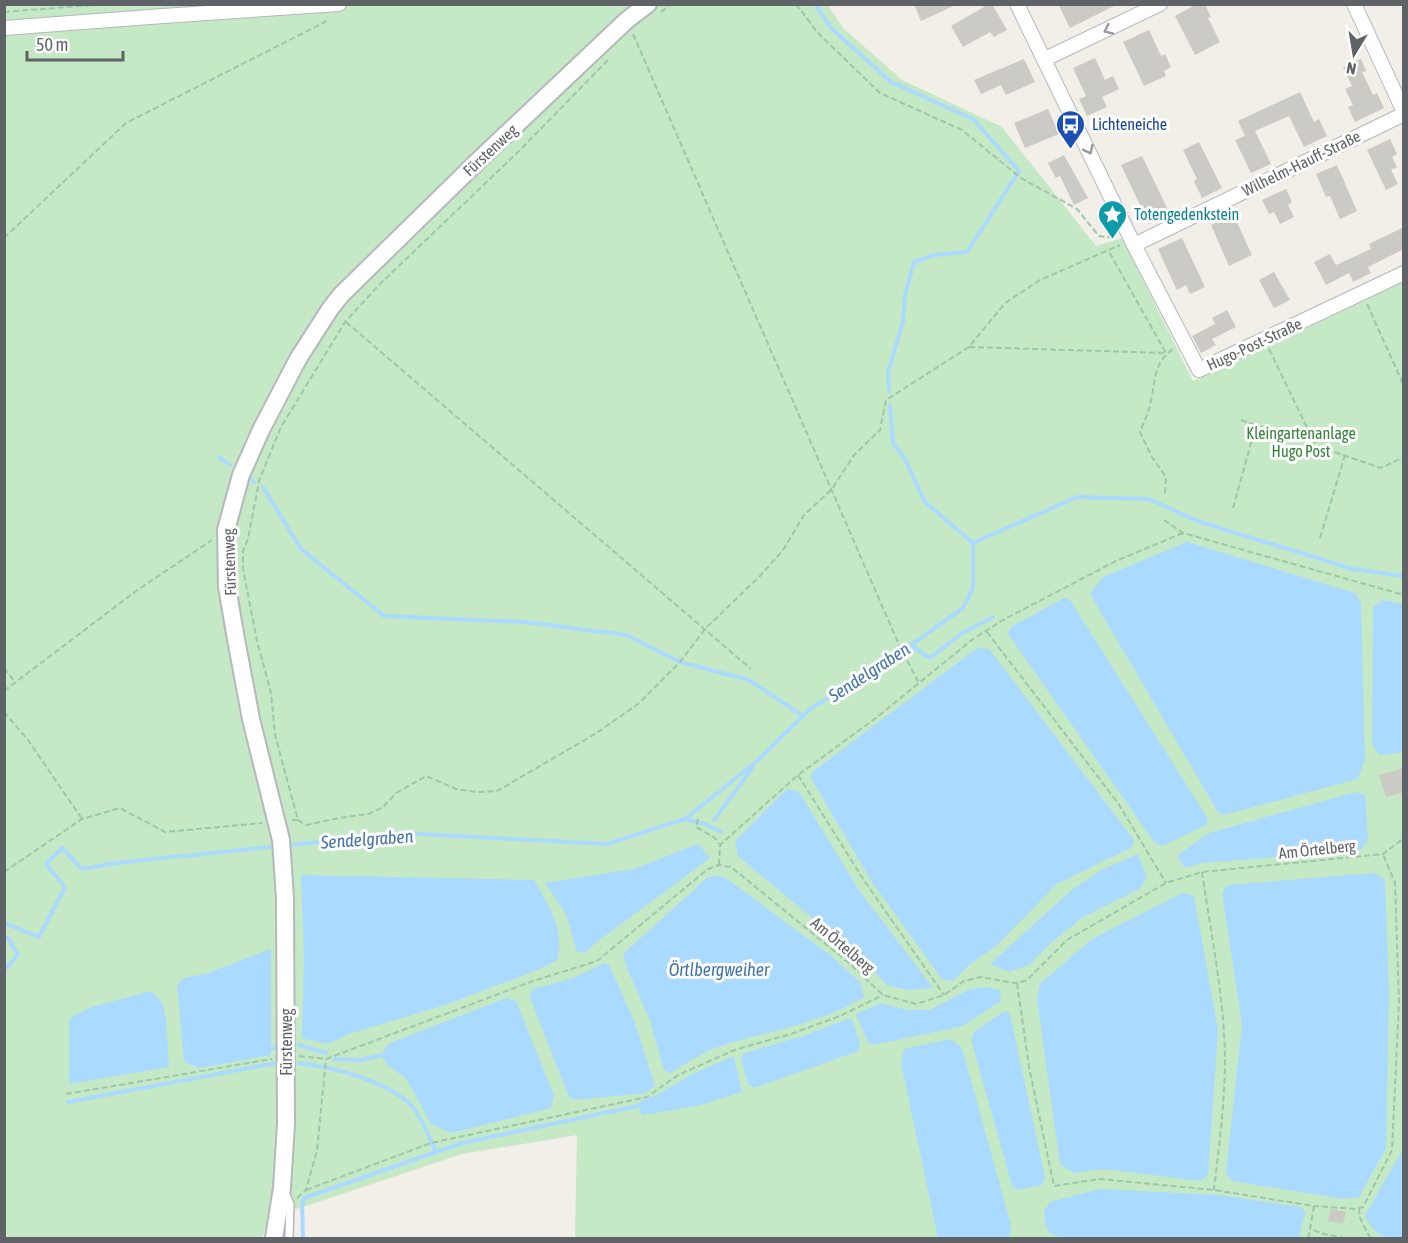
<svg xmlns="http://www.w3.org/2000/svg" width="1408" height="1243" viewBox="0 0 1408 1243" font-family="'Asap Condensed',sans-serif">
<rect width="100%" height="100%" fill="#f1efe8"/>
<path fill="#c5e8c5" d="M5 5H828L843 28 902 80 1002 127 1096 246 1122 238 1193 381 1403 281V1238H575L577 1135 462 1154 300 1208 270 1214 262 1238H5Z"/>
<path fill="#aadaff" d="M1187 542 1355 593 1361 602 1365 759 1358 779 1223 815 1218 812 1090 594 1103 577Z
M1064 598 1070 600 1208 819 1206 825 1162 846 1155 843 1008 634 1011 627Z
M1383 600 1403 604 1404 752 1380 755 1372 745 1373 607Z
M977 648 989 649 1134 840 1132 847 1057 884 996 946 969 965 953 981 942 979 872 882 812 780 811 773Z
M787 789 799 792 859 890 933 988 907 990 887 985 866 963 738 856 735 841Z
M1356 792 1365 795 1368 839 1361 850 1202 863 1185 868 1177 856 1209 833Z
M698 844 710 858 598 941 585 953 577 952 566 914 545 883 634 869Z
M1138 854 1147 877 1139 889 1083 917 1051 943 1029 965 1009 972 990 964 1073 889 1103 869Z
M1375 873 1385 880 1389 992 1386 1148 1359 1197 1344 1199 1232 1181 1226 1173 1242 1024 1222 892 1228 885Z
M301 875 534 880C549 907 565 928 557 960L540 969 445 1005 352 1033 327 1044 302 1038 304 957Z
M723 876 830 955 860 982 864 997C818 1025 765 1031 715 1048 699 1054 684 1065 670 1073L664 1070 650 1021 627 968 623 954 708 877Z
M1183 893 1194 896 1218 1030 1208 1175 1201 1181 1104 1169 1073 1173 1060 1164 1037 999 1040 984 1092 939Z
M271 949V1055L200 1068 184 1062 177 986 183 978 205 974Z
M604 963 609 965 634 1020 655 1086 646 1093 574 1100 569 1097 529 995 533 989 574 978Z
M987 987 1000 990 1001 1001 962 1026 873 1045 868 1043 856 1014 881 1003 907 1010H930L970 989Z
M151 991 162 1002 166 1019 169 1067 69 1084V1018L92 1007Z
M506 998 516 1001 554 1096 551 1108 451 1133 431 1124 406 1078 387 1065 381 1055 388 1044Z
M1005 1011 1010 1014 1045 1178 1042 1185 1018 1190 1012 1186 971 1039 976 1030Z
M848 1019H852L860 1044 858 1051 754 1088 748 1084 741 1058 742 1054 803 1036Z
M951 1039 962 1048 1011 1225 1009 1238H938L901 1063 904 1049Z
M734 1056 742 1092 697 1106 642 1115 638 1106 640 1101 657 1095 692 1074Z
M1403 1113V1238C1381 1239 1375 1235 1365 1215L1402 1151Z
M1099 1189 1219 1195 1301 1207 1305 1212 1299 1238H1077L1054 1236 1046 1228 1044 1211 1050 1202Z"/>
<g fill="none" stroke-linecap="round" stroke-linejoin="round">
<path stroke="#aadaff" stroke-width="4" d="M815 4 831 28 891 82 973 119 1019 171 967 252 934 255 914 262 905 295 903 322 888 372 889 391
M890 405 893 443 905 459 925 502 973 543
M219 457 230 465
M249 478 254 482
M263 487 301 549 384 616 524 622 627 635 680 662 749 680 803 716
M911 646 930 658 961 634 993 617
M685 819 705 824 721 832
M714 820 753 767
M291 845 399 833 607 844 685 819 757 761 810 709 894 657 963 608 973 588V543L1077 497 1149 499 1197 521 1353 569 1404 576
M4 923 39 937 65 887 46 864 62 848 82 869 115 863 270 847
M4 938H8L18 955 4 970
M299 1045 326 1053
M271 1048 276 1047
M335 1059 362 1060 381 1055
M299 1063C334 1067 387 1081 412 1106 421 1116 430 1139 436 1152
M68 1102 276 1063
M303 1238 302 1206 304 1198 462 1143 638 1106"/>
</g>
<path fill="#cccac5" d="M914 4H958L921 21Z
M989 4H992L1007 30 994 37 990 32 963 47 951 26Z
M1058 4H1118L1070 28Z
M1197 4H1205L1211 17 1208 18 1220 42 1195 55 1175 16Z
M1149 30 1161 56 1165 54 1171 67 1164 71 1166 76 1144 86 1123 42Z
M1095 58 1105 80 1113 76 1119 89 1102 97 1107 107 1087 116 1079 99 1086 96 1073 68Z
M1024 59 1035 82 1006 95 1001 85 981 94 974 80Z
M1361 59 1366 71 1362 72 1373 95 1377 93 1384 108 1355 122 1348 107 1353 105 1345 89 1352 86 1343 67Z
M1300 92 1314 122 1319 119 1327 136 1304 147 1289 116 1255 131 1271 164 1251 173 1235 140 1245 136 1238 121Z
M1048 109 1059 134 1025 148 1014 123Z
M1390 139 1397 154 1392 157 1397 167 1391 170 1398 184 1386 190 1367 150Z
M1199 142 1222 188 1202 198 1194 181 1197 179 1183 150Z
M1064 155 1088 198 1074 205 1060 176 1056 178 1048 163Z
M1142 156 1170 214 1149 224 1121 165Z
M1337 165 1357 211 1340 219 1330 196 1326 197 1316 174Z
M1286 189 1292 202 1288 205 1294 217 1280 224 1274 212 1269 214 1262 200Z
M1233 214 1252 255 1229 266 1211 225Z
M1404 227V249L1368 267 1371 273 1353 282 1349 273 1326 285 1314 262 1330 254 1336 265 1371 249 1369 244Z
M1182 238 1205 287 1190 294 1186 285 1177 290 1158 249Z
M1274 272 1290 300 1274 308 1259 280Z
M1227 310 1236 327 1212 339 1216 345 1201 353 1192 336 1215 324 1212 318Z
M1404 768V792L1386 797 1379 775Z
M1331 1209 1346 1212 1343 1224 1328 1221Z"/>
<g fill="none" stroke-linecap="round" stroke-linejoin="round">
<defs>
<path id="service" d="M285 1193 290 1204 289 1238"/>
<path id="minor" d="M1017 4 1134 245 1199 370 1404 273
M1354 4 1404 112
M4 28 163 16 339 4
M1045 59 1160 4
M1134 245 1404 114"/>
<path id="tertiary" d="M274 1238 282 1188 286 1123 285 898 281 840 251 719 236 639 227 587 226 530 241 475 261 430 298 359 330 309 341 295 482 157 627 20 648 4"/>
</defs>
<use href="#service" stroke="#b5b8bc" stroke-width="10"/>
<use href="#minor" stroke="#b5b8bc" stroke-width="16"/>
<use href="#tertiary" stroke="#b5b8bc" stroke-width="20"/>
<path stroke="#9cc7a9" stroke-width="2" stroke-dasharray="6 3" stroke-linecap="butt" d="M796 4 818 33 880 93 962 130 1021 178 1077 209 1099 236 1116 238
M4 12 105 4
M661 12 671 4
M633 34 900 647 919 683
M4 238 126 123 325 22 328 17
M1367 304 1404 386
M346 322 751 669
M969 347 1166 353 1108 250
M1269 349 1315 444
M1241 420 1381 468 1404 457
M1165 493 1166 477 1152 457 1140 432C1143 424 1147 416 1149 409 1156 386 1151 362 1175 348
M1233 508 1256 425
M1164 520 1183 533 1404 595
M1320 538 1345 455
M987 632 1118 803 1166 883
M4 668 15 682
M4 691 136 591 212 540
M4 712 28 740 82 819
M798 775 865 882 944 995
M698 819 696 827 715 838 720 845
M292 820H298L275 735 271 693 257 641 243 569V551L248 539 259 481 281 427 345 322 380 284 519 151 608 60
M298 820 306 825 339 818 369 814 383 807 396 793 426 776 456 789 477 792 497 791 595 734 638 704 680 662 705 629 760 576 783 550 804 515 832 489 854 455 880 430 886 400 969 347 1005 303 1040 280 1120 245
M719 865 720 845 798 775 876 718 973 639 1003 620 1116 561 1183 533
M4 872 82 819 120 808 165 832 262 823
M1202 872C1211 934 1224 996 1225 1058 1225 1102 1219 1146 1214 1190
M1017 983 1029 1067 1054 1186 1100 1179 1214 1190 1314 1206 1356 1209 1363 1207 1392 1150 1399 1002 1395 883 1383 854
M299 1056 326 1059 533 981 597 961 708 869 719 865 731 867 849 963 883 995 916 1004 944 995 964 981 981 977 1008 982 1017 983 1027 980 1067 940 1166 883 1202 872 1383 854 1404 838
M66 1094 272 1059
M306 1190 431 1143 647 1097 678 1075 737 1049 788 1035 840 1016 883 995
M297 1198 306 1190 317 1150 326 1059
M1314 1206 1310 1229 1324 1234 1344 1238
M1359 1208 1360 1218 1370 1238
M1308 1238 1310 1230"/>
<use href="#service" stroke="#fff" stroke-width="7"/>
<use href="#minor" stroke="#fff" stroke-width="14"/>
<use href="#tertiary" stroke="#fff" stroke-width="16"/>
</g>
<defs><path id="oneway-chevron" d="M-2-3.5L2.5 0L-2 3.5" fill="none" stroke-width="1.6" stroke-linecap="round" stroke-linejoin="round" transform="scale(1.5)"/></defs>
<g stroke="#979a9d">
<use href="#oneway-chevron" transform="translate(1108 30) rotate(155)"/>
<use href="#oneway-chevron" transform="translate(1089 150) rotate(64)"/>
</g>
<defs>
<symbol id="bus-pin" viewBox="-11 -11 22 30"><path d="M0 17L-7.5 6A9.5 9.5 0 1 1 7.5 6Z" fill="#1a4fb4" stroke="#fff"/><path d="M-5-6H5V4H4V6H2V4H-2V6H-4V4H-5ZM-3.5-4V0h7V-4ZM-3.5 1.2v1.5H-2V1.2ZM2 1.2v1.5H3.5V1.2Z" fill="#fff"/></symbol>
<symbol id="sight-pin" viewBox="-11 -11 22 30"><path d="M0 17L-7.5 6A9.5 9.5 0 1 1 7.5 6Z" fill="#0f9aa8" stroke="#fff"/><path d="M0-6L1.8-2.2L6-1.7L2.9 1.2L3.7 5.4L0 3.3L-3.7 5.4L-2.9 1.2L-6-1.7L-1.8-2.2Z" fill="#fff"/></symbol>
</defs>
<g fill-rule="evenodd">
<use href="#bus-pin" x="1054" y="108" width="33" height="45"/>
<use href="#sight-pin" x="1096" y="198" width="33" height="45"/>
</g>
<g text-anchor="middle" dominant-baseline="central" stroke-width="6" stroke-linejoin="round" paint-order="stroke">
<g font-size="16" fill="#164399" stroke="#fff" text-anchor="start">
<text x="1092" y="124">Lichteneiche</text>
</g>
<g font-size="16" fill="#5f6368" stroke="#fff">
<text transform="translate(490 150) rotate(-43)">Fürstenweg</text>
<text transform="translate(1301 163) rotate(-26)">Wilhelm-Hauff-Straße</text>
<text transform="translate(1254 344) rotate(-25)">Hugo-Post-Straße</text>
<text transform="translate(229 562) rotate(-92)">Fürstenweg</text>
<text transform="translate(1317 849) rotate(-6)">Am Örtelberg</text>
<text transform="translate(843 945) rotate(40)">Am Örtelberg</text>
<text transform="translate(286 1042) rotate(-90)">Fürstenweg</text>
</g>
<g font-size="16" fill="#0d838f" stroke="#fff" text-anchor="start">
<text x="1134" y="214">Totengedenkstein</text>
</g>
<g font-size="16" fill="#348238" stroke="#fff">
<text x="1301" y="433">Kleingartenanlage<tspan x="1301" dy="18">Hugo Post</tspan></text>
</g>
<g font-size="18" font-style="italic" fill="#4174aa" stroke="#fff">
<text transform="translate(869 672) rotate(-33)">Sendelgraben</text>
<text transform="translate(367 839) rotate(-4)">Sendelgraben</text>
<text x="719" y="969">Örtlbergweiher</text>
</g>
</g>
<rect width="1408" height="1243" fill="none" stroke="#5f6368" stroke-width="12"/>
<g transform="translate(1354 54) rotate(191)" stroke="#ffffff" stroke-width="4.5" paint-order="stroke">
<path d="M0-4.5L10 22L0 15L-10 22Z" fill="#5f6368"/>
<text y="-9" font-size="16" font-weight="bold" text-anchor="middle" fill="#5f6368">N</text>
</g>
<path d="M27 51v9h96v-9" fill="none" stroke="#5f6368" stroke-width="3"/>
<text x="36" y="51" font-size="18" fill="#5f6368" stroke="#ffffff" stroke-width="4.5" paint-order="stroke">50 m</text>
</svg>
